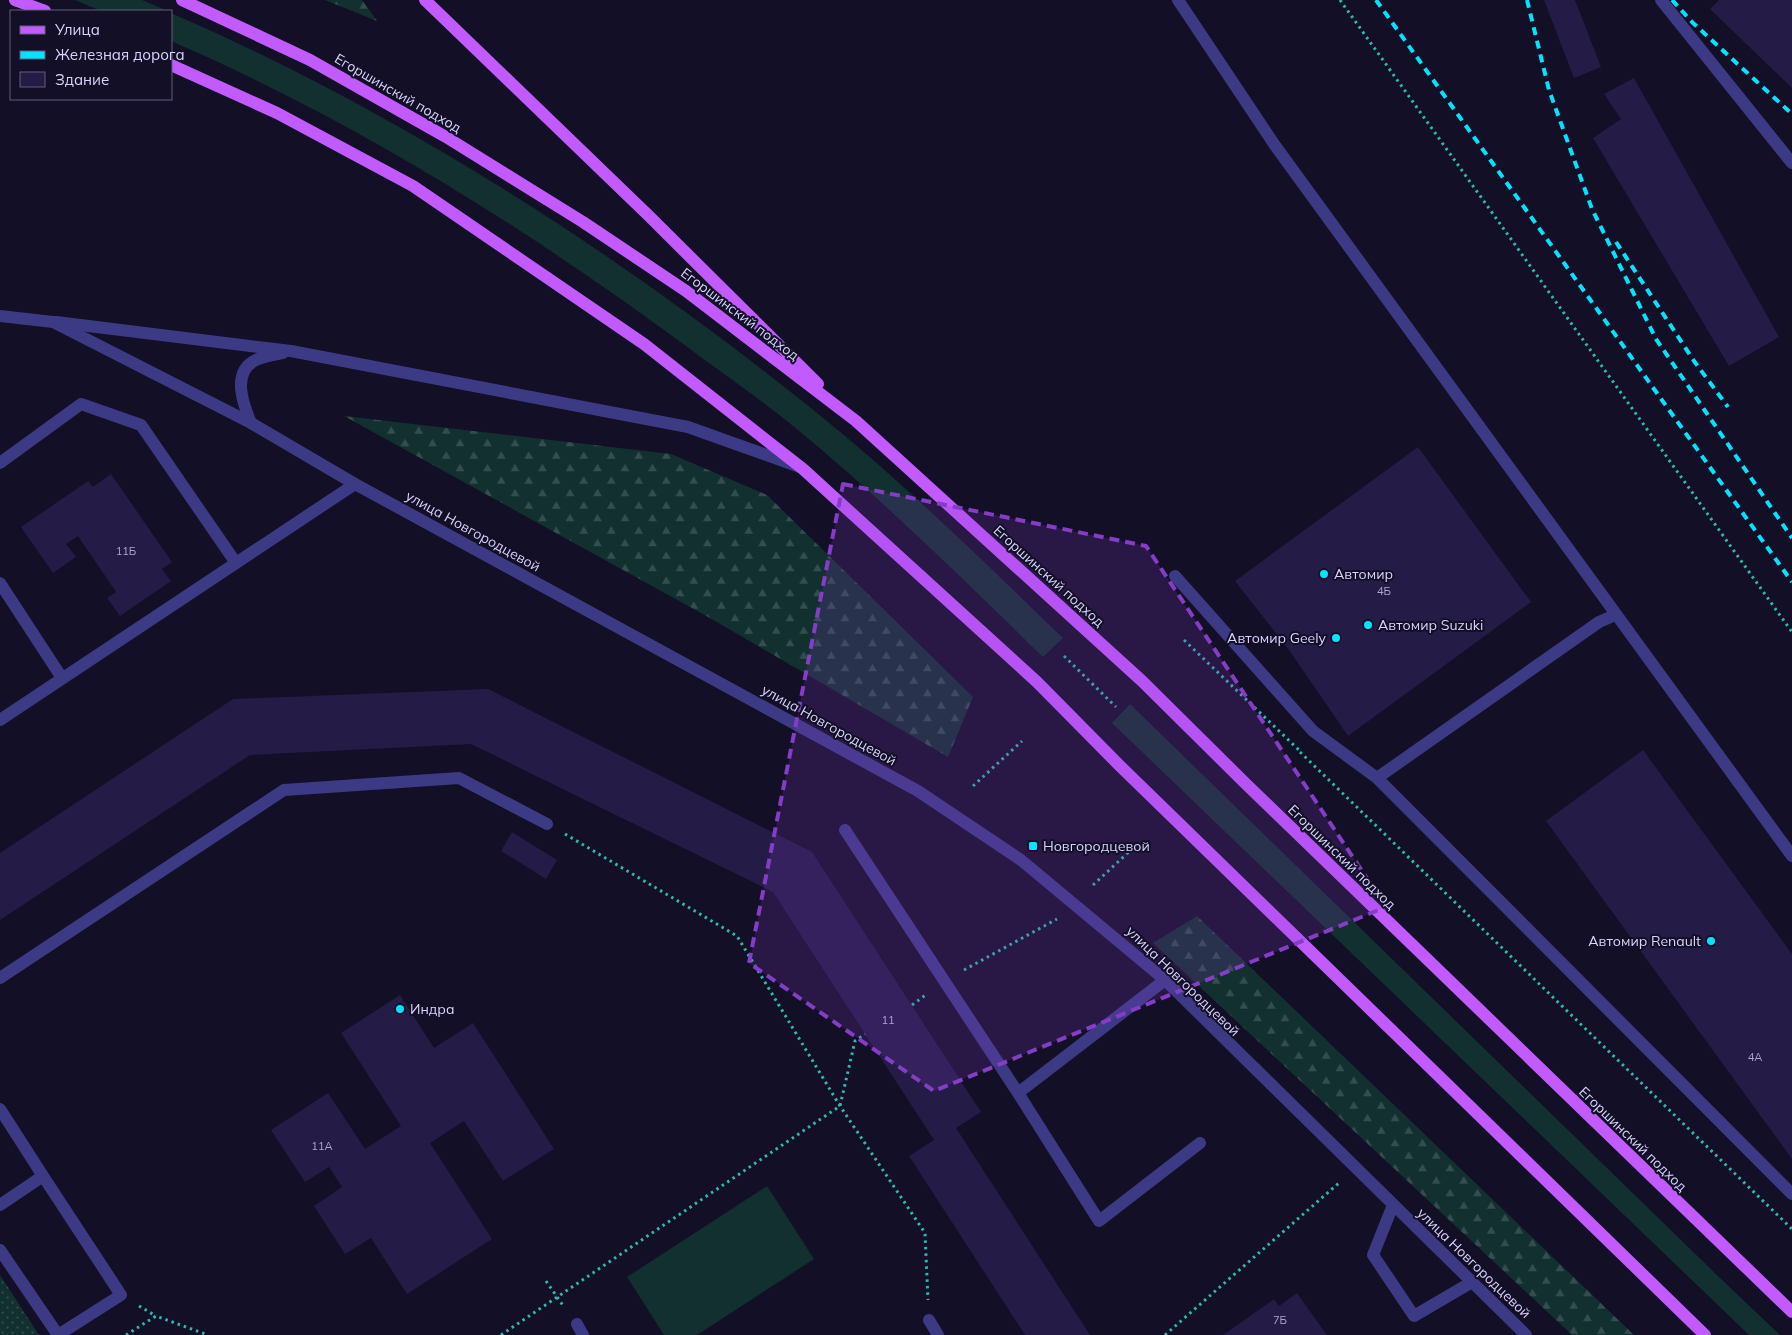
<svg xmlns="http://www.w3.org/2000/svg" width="1792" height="1335" viewBox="0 0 1792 1335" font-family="Mulish,sans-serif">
<defs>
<pattern id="forest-firs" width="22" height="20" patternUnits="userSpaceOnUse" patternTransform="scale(1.25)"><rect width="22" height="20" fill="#12302f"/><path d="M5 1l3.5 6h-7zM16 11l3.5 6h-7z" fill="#344d4e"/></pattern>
<pattern id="park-dots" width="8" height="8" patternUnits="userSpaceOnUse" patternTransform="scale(1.25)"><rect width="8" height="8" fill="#12302f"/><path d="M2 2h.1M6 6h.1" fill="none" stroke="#344d4e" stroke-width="1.8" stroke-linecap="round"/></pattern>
</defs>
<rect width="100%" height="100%" fill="#130f26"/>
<path fill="#12302f" d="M75 0H142L168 11H101Z
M171 13C401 113 615 251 811 408 900 479 981 559 1063 638L1043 657C963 579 884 501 798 430 763 401 726 376 690 349 529 230 356 121 171 41Z
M1130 704 1720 1278 1780 1335H1749L1112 723Z
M767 1186 814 1259 697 1335H664L627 1277Z"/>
<path fill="url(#forest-firs)" d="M325 0H362L377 21Z
M344 416 671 454 767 495 973 697 948 757 710 618Z
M1197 916 1634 1335H1572L1153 943Z"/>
<path fill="url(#park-dots)" d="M0 1275 39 1335H0Z"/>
<path fill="#241b47" d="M1544 0H1575L1601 67 1574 78Z
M1719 0H1792V88L1710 9Z
M1634 78 1779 337 1729 366 1593 138 1621 119 1604 94Z
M1418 447 1531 602 1348 736 1289 650 1235 581Z
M111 474 172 562 162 569 171 581 120 616 107 598 116 592 78 536 66 544 76 557 53 573 21 527 88 481 93 487Z
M488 689 812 852 981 1112 956 1128 1090 1335H1025L909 1156 934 1140 773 892 471 744 250 755 0 920V853L233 699Z
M1643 750 1792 954V1159L1546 821Z
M512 832 557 860 546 879 501 851Z
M400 995 434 1048 473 1023 554 1149 503 1181 464 1121 430 1143 492 1239 407 1294 371 1238 345 1254 314 1206 342 1187 329 1167 305 1182 271 1130 328 1093 365 1149 401 1126 341 1033Z
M1297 1293 1327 1335H1223L1274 1299 1279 1306Z"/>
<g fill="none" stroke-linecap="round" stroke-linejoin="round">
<path stroke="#2fb8b0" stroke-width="3" stroke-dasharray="2.5 4" stroke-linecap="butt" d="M1340 0 1792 632
M1184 640 1300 751
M1064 656 1116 707
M1300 752 1792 1229
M973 786 1022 741
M565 834 737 936 840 1106 925 1233 928 1300
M1093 885 1132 849
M964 970 1057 919
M912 1005 927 994
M546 1281 564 1307
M139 1306 156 1316
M126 1335 156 1316 208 1335
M501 1335 840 1106 855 1041 865 1034
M1165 1335 1340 1182"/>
<path stroke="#3d3a85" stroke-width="12" d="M1178 0 1274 144 1792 856
M1661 0 1792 163
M0 463 81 404 141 425 236 563
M1175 576 1313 731 1377 778 1792 1194
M0 583 62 678
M0 720 355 484
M1377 778 1599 622 1615 615
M845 830 1018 1093 1099 1221 1200 1143
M0 978 284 790 459 778 547 824
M1018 1093 1165 980
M0 1109 43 1176 0 1205
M43 1176 121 1295 58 1335
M1393 1205 1373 1255 1414 1316 1472 1282
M0 1250 58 1335
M929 1320 938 1335
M577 1324 583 1335"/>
<path stroke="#3d3a85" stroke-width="12" d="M56 322 291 351 688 427 800 467
M251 423C243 404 231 372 256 360 264 356 275 355 283 353"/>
<path stroke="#3d3a85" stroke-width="12" d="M0 316 53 322 251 423 355 484 918 791 1021 860 1165 980 1526 1335"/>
<path stroke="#c25bff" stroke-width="12" d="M15 0 45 11
M182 0 310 60 446 137 583 222 686 291 856 421 1142 681 1245 783 1792 1312
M425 0 649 216 818 384
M171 65 277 113 413 186 644 344 803 469 1037 682 1119 765 1705 1335"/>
<path stroke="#00e5ff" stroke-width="4" stroke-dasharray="8 6" stroke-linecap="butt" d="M1376 0 1792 582
M1527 0 1549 90 1592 209 1656 339 1792 538
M1672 0 1692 22 1792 114
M1616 242 1694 361 1728 407"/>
</g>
<path fill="#843dc5" fill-opacity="0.2" stroke="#843dc5" stroke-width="4" stroke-dasharray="10 6" stroke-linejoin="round" d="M843 484 1146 546 1386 907 934 1091 749 963Z"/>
<g fill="#00e5ff" stroke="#130f26" stroke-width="2">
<circle cx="1324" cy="574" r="5"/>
<circle cx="1368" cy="625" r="5"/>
<circle cx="1336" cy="638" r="5"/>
<rect x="1028" y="841" width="10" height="10" rx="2.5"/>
<circle cx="1711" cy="941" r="5"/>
<circle cx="400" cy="1009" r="5"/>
</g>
<g text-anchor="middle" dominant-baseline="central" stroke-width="4" stroke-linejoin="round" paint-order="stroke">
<g font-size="11" fill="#aca6d1">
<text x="126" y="551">11Б</text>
<text x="1384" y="591">4Б</text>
<text x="888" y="1020">11</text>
<text x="1755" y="1057">4А</text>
<text x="322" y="1146">11А</text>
<text x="1280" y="1320">7Б</text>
</g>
<g font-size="14" fill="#d9d4ff" stroke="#130f26">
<text transform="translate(398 93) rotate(30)">Егоршинский подход</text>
<text transform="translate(740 314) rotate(37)">Егоршинский подход</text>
<text transform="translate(473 531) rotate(29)">улица Новгородцевой</text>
<text transform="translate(1049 576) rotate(42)">Егоршинский подход</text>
<text transform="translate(829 725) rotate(29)">улица Новгородцевой</text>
<text transform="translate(1342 857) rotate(44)">Егоршинский подход</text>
<text transform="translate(1183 981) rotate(44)">улица Новгородцевой</text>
<text transform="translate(1633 1139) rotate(44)">Егоршинский подход</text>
<text transform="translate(1474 1263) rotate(44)">улица Новгородцевой</text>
</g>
<g font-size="14" fill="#d9d4ff" stroke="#130f26" text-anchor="start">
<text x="1334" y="574">Автомир</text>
<text x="1378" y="625">Автомир Suzuki</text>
<text x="1326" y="638" text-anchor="end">Автомир Geely</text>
<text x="1043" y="846">Новгородцевой</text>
<text x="1701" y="941" text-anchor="end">Автомир Renault</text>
<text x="410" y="1009">Индра</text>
</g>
</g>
<rect x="10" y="10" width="162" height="90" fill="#130f26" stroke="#625e7d"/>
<rect x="20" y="26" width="25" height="8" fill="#c25bff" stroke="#625e7d"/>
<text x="55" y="35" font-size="15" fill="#d9d4ff">Улица</text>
<rect x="20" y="51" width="25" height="8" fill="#00e5ff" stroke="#625e7d"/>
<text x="55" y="60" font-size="15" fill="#d9d4ff">Железная дорога</text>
<rect x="20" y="72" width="25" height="15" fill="#241b47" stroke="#625e7d"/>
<text x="55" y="85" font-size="15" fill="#d9d4ff">Здание</text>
</svg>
